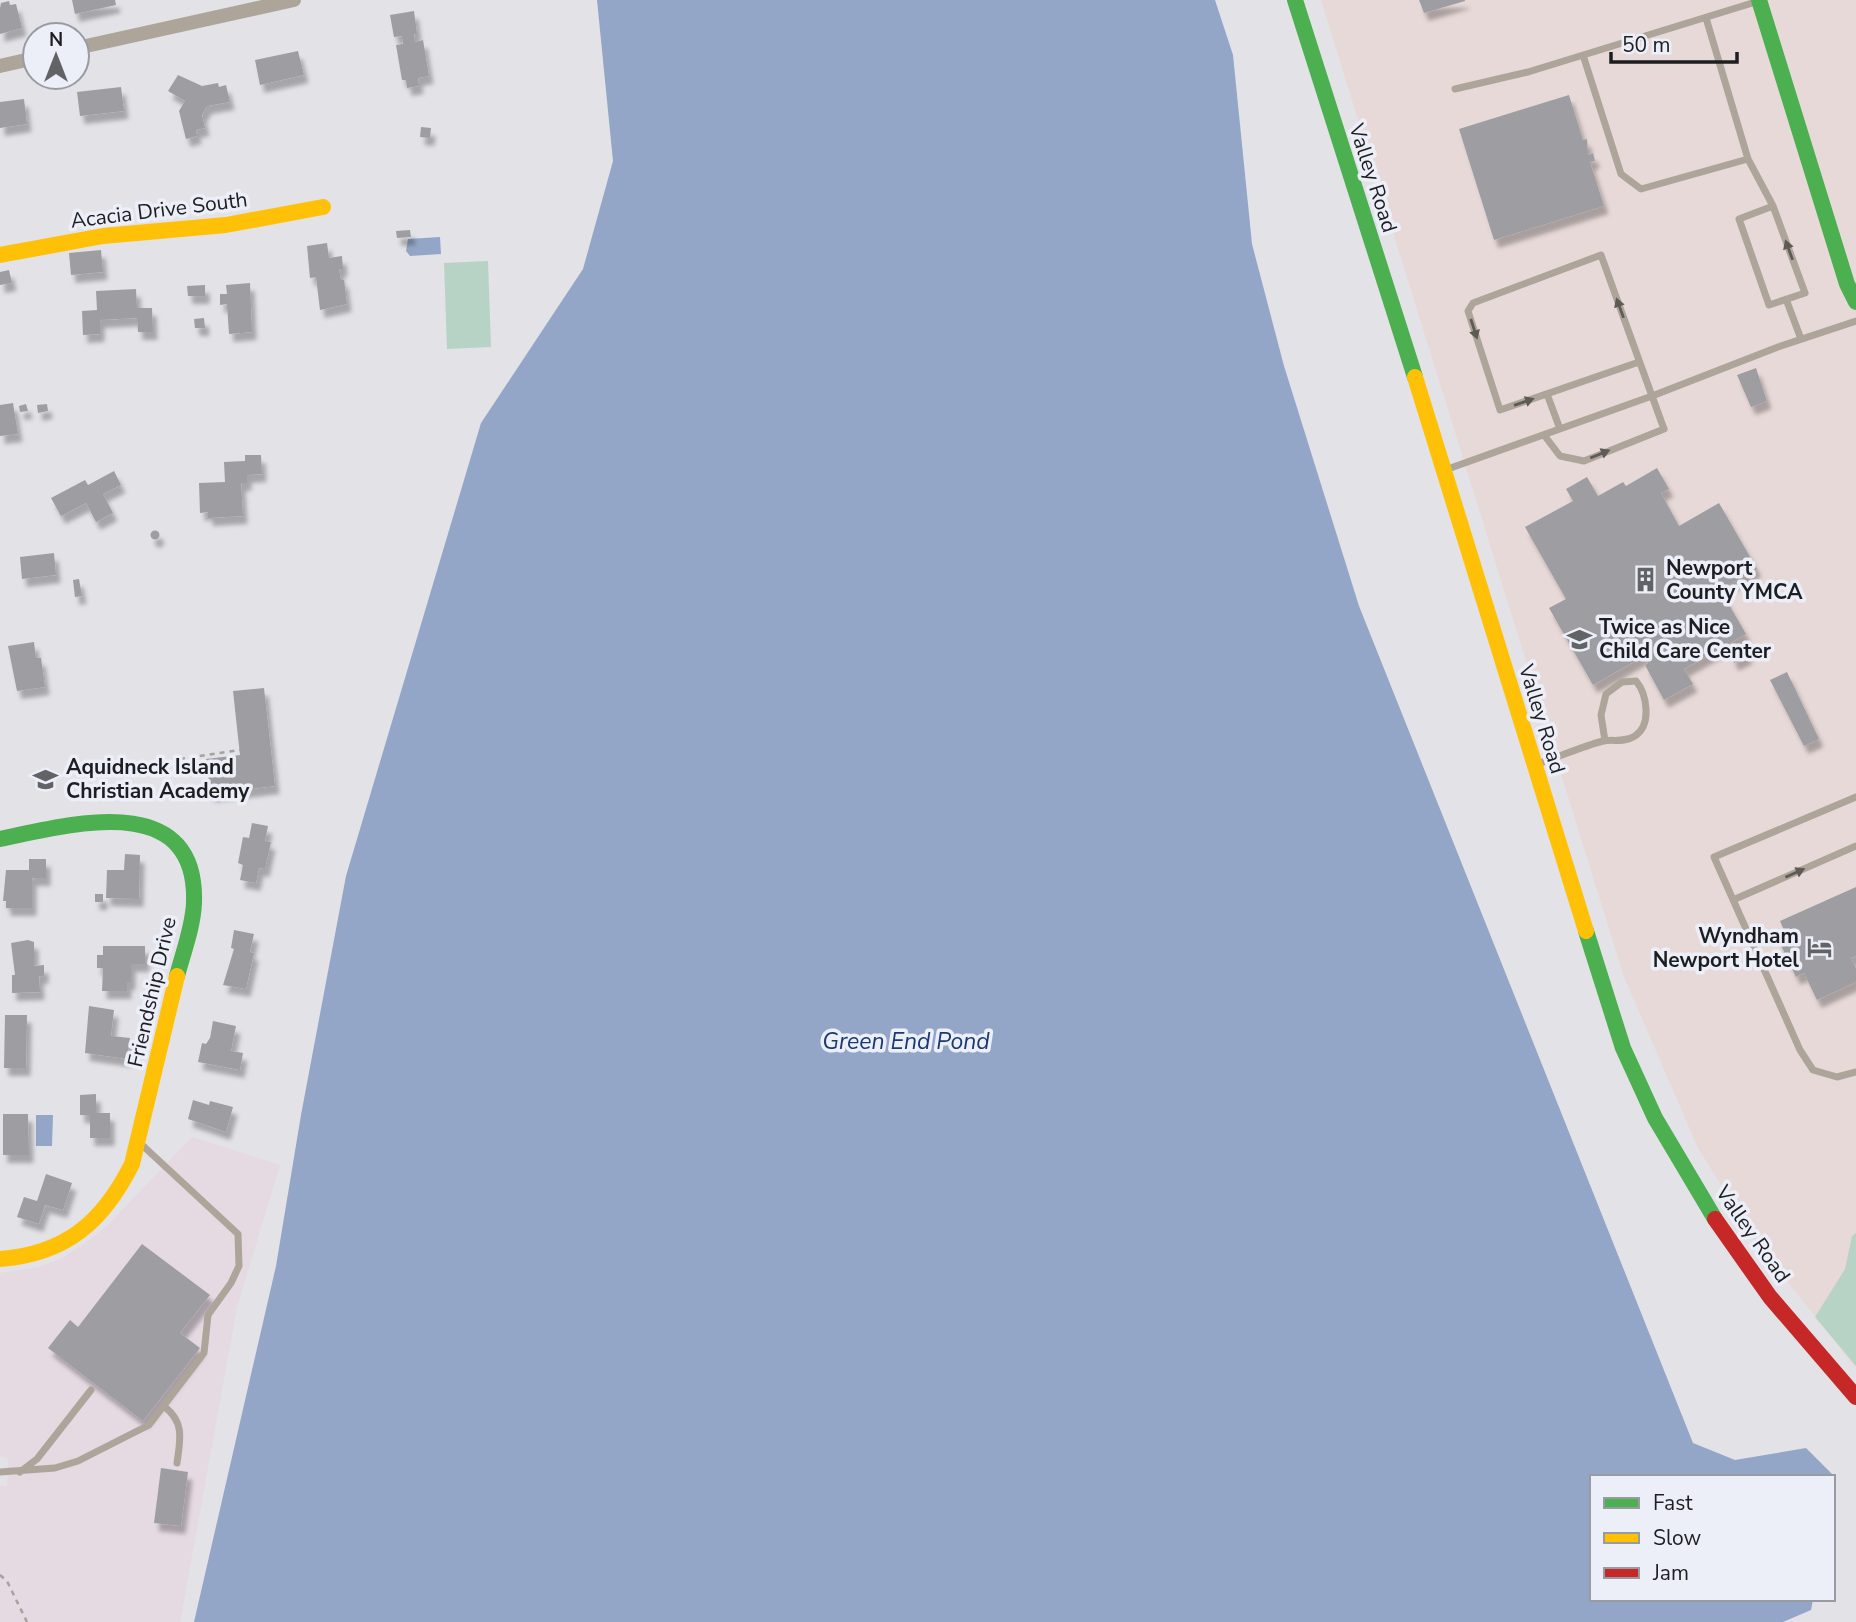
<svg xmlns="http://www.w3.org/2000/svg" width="1856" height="1622" viewBox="0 0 1856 1622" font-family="'Nunito Sans',sans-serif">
<defs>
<filter id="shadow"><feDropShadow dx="4.5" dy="8" stdDeviation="2" flood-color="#0004"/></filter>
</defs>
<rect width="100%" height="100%" fill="#e2e2e7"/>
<path fill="#e7d9d7" d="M1321 0H1856V1368L1759 1246 1698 1148 1624 977Z"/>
<path fill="#e5d9e2" d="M192 1137 280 1165 237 1307 180 1622H0V1486H7L8 1459 0 1456V1273L40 1267 62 1258 85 1243 108 1225Z"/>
<path fill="#b7d3c6" d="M488 261 491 347 447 349 444 263Z
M1856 1233V1366L1815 1317 1845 1269 1852 1236Z"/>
<path fill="#94a6c7" d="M597 0H1215L1233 55 1252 244 1284 366 1359 606 1693 1443 1735 1460 1806 1448 1832 1474 1592 1477V1599H1813L1811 1610 1783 1622H194L276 1266 301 1115 346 876 481 423 583 269 613 161Z
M440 237 441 254 410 256 406 251 408 239Z
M36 1115H53L52 1146H36Z"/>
<path fill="#9e9ea2" filter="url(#shadow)" d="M72 0H115L116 5 75 14Z
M1419 0H1465V1L1424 13Z
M9 1 10 5 16 4 22 28 0 34V8L1 3Z
M414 11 417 34H414L415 42 423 40 429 76 418 78 419 86 407 88 406 80H402L396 45 403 44 402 36 394 37 390 15Z
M298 51 304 75 260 85 255 60Z
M178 75 202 86 218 83 219 87 226 85 230 102 207 106 202 115 205 128 196 130 197 136 186 139 179 111 185 101 168 91Z
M121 87 124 111 80 116 77 92Z
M1569 95 1583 140 1587 139 1588 155 1593 153 1595 161 1590 162 1604 206 1494 240 1459 129Z
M24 99 27 124 0 128V102Z
M421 127 431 128 430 138 420 137Z
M410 230 411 237 397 238 396 231Z
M327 243 329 258 342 256 343 269H339L341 280H344L347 304 320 310 316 277 310 278 307 246Z
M101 250 103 272 71 275 69 253Z
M9 270 12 283 0 285V272Z
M250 283 252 332 229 334 227 304 220 305V294H227L226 285Z
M205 285V296H188L187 286Z
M136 289 137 308H152L153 332H138L137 318 100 320V334L83 335 82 311 97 310 96 291Z
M204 318 205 328H195L194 319Z
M1756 368 1767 401 1751 407 1737 375Z
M13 403 18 434 0 436V405Z
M26 404 28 411 20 412 19 406Z
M47 404 48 411 38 413 37 405Z
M245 455H261L262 474 247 475V483H241L243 516 208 518V512L200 513 199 483 225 482 224 462 245 461Z
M1657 468 1669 489 1661 493 1679 526 1719 503 1757 569 1716 592 1720 598 1724 596 1746 634 1684 669 1693 684 1664 700 1645 665 1648 663 1644 656 1593 685 1549 608 1566 599 1525 527 1573 501 1566 489 1587 477 1598 496 1623 482 1626 486Z
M114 471 121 485 103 494 113 513 96 522 86 503 61 516 51 498 85 480 88 485Z
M150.5 535a4.5 4.5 0 1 1 9 0a4.5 4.5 0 1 1-9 0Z
M54 553 56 575 22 579 20 557Z
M79 579 82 596 75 597 73 580Z
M34 642 36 658H41L45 687 17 691 8 646Z
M1744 647 1748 656 1734 663 1730 654Z
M1787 672 1819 739 1804 746 1770 680Z
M264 688 275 786 210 794 206 759 240 755 233 691Z
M252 823 268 826 265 841 271 842 265 869 259 868 256 883 240 880 243 865 238 863 243 837 249 838Z
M125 854 140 855 139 899 106 898 107 870H124Z
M29 859H46V878H32V908H6V901H3L6 870H29Z
M1856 887V956L1851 958 1856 968V982L1817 1000 1804 973 1796 977 1778 939 1786 935 1780 921Z
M95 894H103V902H95Z
M234 930 254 934 250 952 254 953 246 989 223 985 234 949 231 948Z
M28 940 34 942V966L44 965V976H39L40 992 12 993V975H15L11 943Z
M103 946H145V964H131V982H127V991H102L103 968H97V955H103Z
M89 1006 114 1010 111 1036 130 1038 127 1059 85 1053Z
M5 1015H27L26 1068H4Z
M213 1021 236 1026 231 1051 243 1053 240 1070 198 1062 202 1043 206 1044 210 1038Z
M96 1094V1113H110V1138H90V1115H80V1095Z
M193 1100 209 1105 210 1101 233 1107 226 1132 188 1119Z
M3 1114H28L29 1155H3Z
M46 1174 72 1183 63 1210 45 1205 39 1224 17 1217 24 1197 37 1201Z
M142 1244 210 1295 180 1333 200 1348 143 1421 48 1348 70 1320 78 1327Z
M161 1468 188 1472 181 1526 154 1523Z"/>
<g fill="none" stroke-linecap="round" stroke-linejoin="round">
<path stroke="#a7a29d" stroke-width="2.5" stroke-dasharray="5 5" stroke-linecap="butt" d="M180 759 240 750
M0 1575 7 1581 27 1622"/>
<path stroke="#ada59a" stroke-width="7" d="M1706 18 1748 159
M1583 55 1621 174 1641 189 1748 159 1773 206 1805 293 1769 305 1739 219 1773 206
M1455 89 1528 72 1759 1
M1786 299 1801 339
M1547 394 1560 429
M1544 435 1560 456 1584 461 1664 429 1652 396 1778 347 1856 321
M1445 470 1652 396 1601 255 1473 303 1468 311 1500 410 1639 362
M1534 765C1557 758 1580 747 1603 741 1613 739 1624 743 1635 736 1652 725 1647 694 1636 681L1622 682 1606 694 1601 715 1605 741
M1856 797 1714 857 1800 1050 1813 1070 1837 1077 1856 1072
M1733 900 1856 846
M165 1407C185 1423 180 1440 177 1463
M0 1472 55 1468 78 1461 149 1425 204 1353 208 1315 231 1283 239 1266 238 1234 141 1144
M20 1472 37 1459 91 1390"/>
<path stroke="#ada59a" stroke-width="14" d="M77 48 294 0
M0 66 35 58"/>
<path stroke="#4caf50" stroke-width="16" d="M1295 0 1415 377
M1759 0 1847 284 1856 302
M0 839C68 825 198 788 194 903 193 927 183 953 177 976
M1586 931 1623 1048 1655 1118 1715 1219"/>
<path stroke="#ffc107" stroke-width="16" d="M0 255 103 236 226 225 323 207
M1415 377 1586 931
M0 1259C66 1254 103 1222 132 1164L177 976"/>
<path stroke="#c62828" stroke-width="16" d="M1715 1219 1770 1297 1856 1397"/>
</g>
<defs><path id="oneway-solid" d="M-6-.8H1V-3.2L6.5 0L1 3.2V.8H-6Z" transform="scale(1.75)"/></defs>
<g fill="#5e5b57">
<use href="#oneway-solid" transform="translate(1789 250) rotate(-110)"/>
<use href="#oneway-solid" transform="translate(1620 308) rotate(-110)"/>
<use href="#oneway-solid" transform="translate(1474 329) rotate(72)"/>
<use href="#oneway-solid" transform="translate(1524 402) rotate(-19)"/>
<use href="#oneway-solid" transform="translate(1600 454) rotate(-22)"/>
<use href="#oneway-solid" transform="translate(1795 873) rotate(-24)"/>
</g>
<defs>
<symbol id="building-bare" viewBox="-9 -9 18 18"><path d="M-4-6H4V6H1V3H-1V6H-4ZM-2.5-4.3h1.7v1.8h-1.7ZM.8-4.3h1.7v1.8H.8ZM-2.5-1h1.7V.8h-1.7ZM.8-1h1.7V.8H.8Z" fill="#626366" stroke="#eceff8" stroke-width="2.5" paint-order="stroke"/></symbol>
<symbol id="school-bare" viewBox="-9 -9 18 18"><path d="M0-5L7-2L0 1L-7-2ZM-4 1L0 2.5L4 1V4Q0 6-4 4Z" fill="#626366" stroke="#eceff8" stroke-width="2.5" paint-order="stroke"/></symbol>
<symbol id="hotel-bare" viewBox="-9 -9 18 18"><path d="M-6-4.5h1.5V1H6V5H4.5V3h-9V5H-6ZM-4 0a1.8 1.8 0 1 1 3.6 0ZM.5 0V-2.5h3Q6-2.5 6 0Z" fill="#626366" stroke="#eceff8" stroke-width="2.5" paint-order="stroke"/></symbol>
</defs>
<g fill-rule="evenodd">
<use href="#building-bare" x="1628" y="562" width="35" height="35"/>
<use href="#school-bare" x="1562" y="622" width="35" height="35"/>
<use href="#school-bare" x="28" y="762" width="35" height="35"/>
<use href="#hotel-bare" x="1802" y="930" width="35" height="35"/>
</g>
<g text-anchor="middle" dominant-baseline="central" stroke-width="7" stroke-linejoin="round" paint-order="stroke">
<g font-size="21" fill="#1d1e21" stroke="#eceff8">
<text transform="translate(1373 178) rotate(72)">Valley Road</text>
<text transform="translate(159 210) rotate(-7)">Acacia Drive South</text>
<text transform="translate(1542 719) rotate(73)">Valley Road</text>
<text transform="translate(152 992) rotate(-77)">Friendship Drive</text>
<text transform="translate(1753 1234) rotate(55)">Valley Road</text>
</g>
<g font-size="21" font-weight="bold" fill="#1d1e21" stroke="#eceff8" text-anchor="start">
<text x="1666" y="568">Newport<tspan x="1666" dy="24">County YMCA</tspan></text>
<text x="1599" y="627">Twice as Nice<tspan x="1599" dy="24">Child Care Center</tspan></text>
<text x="66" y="767">Aquidneck Island<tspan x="66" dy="24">Christian Academy</tspan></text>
<text x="1799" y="936" text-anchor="end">Wyndham<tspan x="1799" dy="24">Newport Hotel</tspan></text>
</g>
<g font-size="23" font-style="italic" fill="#193a71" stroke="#eceff8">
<text x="906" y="1041">Green End Pond</text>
</g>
</g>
<rect x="1590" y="1475" width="245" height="126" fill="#eceff8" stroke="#999ba2" stroke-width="2"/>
<rect x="1604" y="1498" width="35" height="10" fill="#4caf50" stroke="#999ba2" stroke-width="2"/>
<text x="1653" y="1510" font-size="21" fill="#1d1e21">Fast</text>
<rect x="1604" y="1533" width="35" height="10" fill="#ffc107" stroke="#999ba2" stroke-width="2"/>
<text x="1653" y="1545" font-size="21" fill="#1d1e21">Slow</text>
<rect x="1604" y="1568" width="35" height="10" fill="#c62828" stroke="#999ba2" stroke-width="2"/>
<text x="1653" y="1580" font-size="21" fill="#1d1e21">Jam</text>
<g transform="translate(56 56)"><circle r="33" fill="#eceff8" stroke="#999ba2" stroke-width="2"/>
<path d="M0-5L12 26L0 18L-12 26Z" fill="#626366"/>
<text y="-10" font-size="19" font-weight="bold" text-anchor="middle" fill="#1d1e21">N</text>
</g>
<path d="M1611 52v10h126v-10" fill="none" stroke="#1d1e21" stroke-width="3.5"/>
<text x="1622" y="52" font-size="21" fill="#1d1e21" stroke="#eceff8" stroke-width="5" paint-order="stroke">50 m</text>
</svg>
